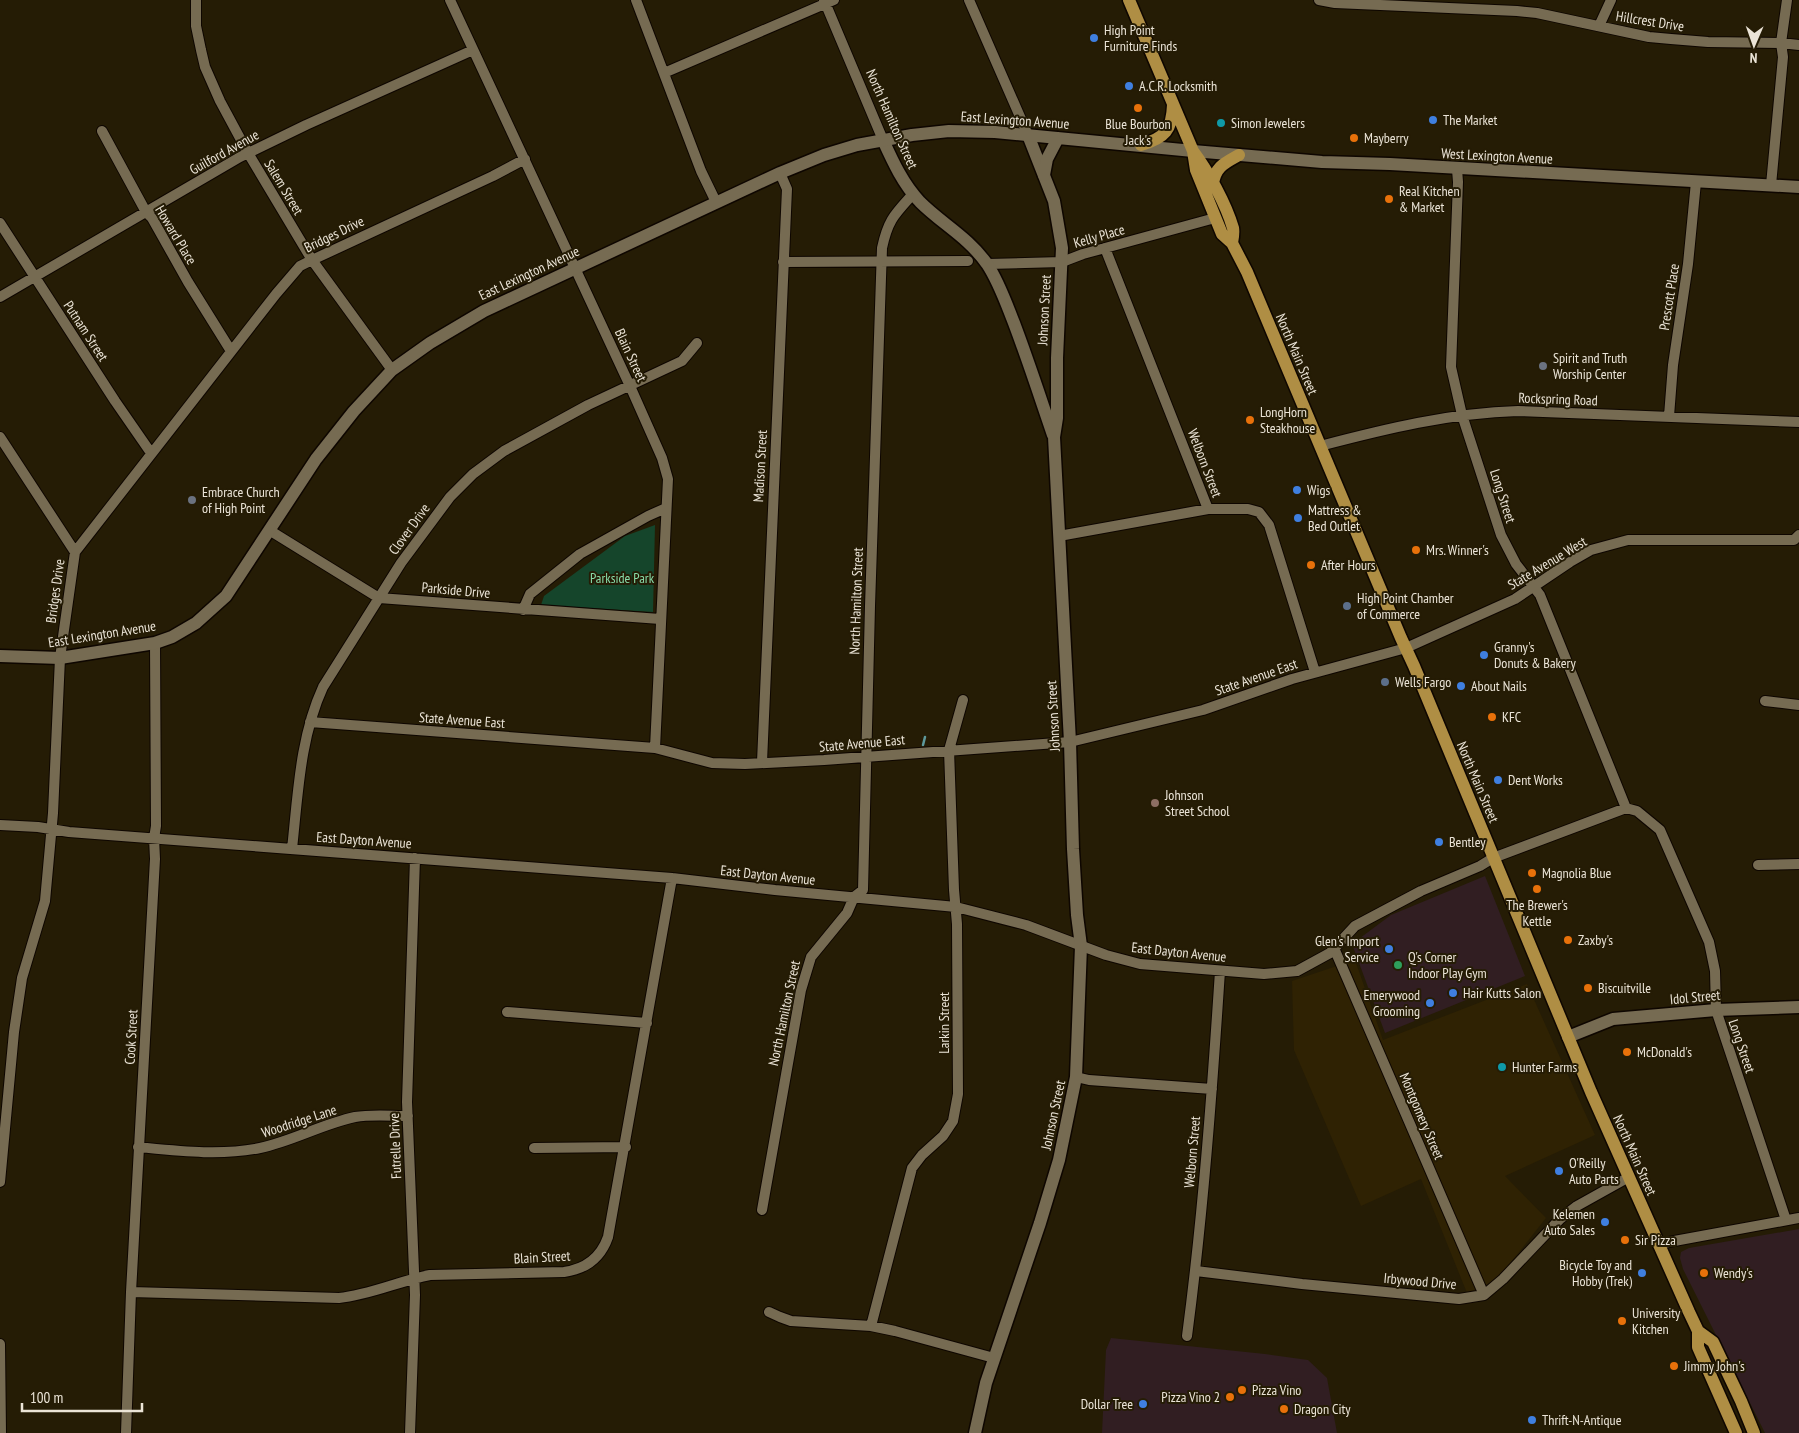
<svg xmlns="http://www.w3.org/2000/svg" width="1799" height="1433" viewBox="0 0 1799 1433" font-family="'PT Sans Narrow',sans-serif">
<rect width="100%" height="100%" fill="#251c05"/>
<path fill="#311e22" d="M1485 876 1525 976 1385 1033 1352 944 1391 915Z
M1799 1229V1433H1765L1683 1269 1680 1258 1681 1252 1689 1248Z
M1111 1338 1265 1354 1308 1360 1327 1378 1337 1433H1102L1106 1350Z"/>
<path fill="#2f2203" d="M1355 960 1383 1040 1527 984 1595 1135 1505 1176 1546 1218 1496 1281 1467 1293 1421 1179 1361 1206 1294 1050 1292 981Z"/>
<path fill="#15452b" d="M655 525 653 612 541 605 544 596 625 536Z"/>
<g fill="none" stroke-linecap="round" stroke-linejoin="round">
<path stroke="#5e999b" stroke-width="2.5" d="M923 745 925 737"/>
<defs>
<path id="minor" d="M196 0V26L201 50 205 67 220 101 248 153 312 260 392 370
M450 0 630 386 662 458 668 479 655 748
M636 0 701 171 716 202
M824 0 883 140
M969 0 1028 135
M1319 0 1335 3 1517 11 1537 13 1649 37 1671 39 1708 42 1781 43 1799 45
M1599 26 1611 0
M664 73 834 0
M102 131 146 212 152 218 188 282 231 351
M1457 169 1458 182 1451 367 1462 415 1501 535 1516 564 1540 595 1626 808
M1771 185 1783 57 1781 43 1787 0
M0 223 115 401 151 453
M1105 248 1208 509
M783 262 968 261
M987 264 1062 262 1083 254 1215 218
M0 297 240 157 306 125 473 50
M1669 416 1673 365 1688 264 1696 182
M0 437 75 552
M1320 446C1385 429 1450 413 1518 411L1799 422
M269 530 379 598 660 619
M1059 536 1208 509H1248L1259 512 1269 525 1315 672
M523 610 530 594 580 554 648 516 666 508
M1765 701 1799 705
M310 722 655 748 712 763 745 764 824 760 1070 742 1203 710 1292 679 1406 648 1515 599 1570 562 1591 550 1628 540H1794L1799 535
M762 762 787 189 780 173
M0 825 38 827 69 832 672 878 775 890 956 907 1026 925 1106 955 1140 964 1264 974 1297 971 1330 953 1355 926 1421 891 1480 866 1493 858 1626 808 1637 811 1660 830 1709 942 1715 971 1716 1010 1786 1220
M292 849C298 794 300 737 323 687L401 563 450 497 473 474 504 451 588 405 682 361 697 343
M1758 865 1799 864
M1334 948 1484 1295
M507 1012 647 1023
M1076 1077 1089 1080 1212 1089
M138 1147C179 1151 220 1156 260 1148 293 1141 322 1124 355 1117 372 1114 391 1116 408 1116
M534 1148 626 1147
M0 1182 14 1032 22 978 45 901 53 813 60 658 75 552 276 294 300 266 312 260 493 176 525 159
M762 1210 801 990 811 957 847 913 854 897 863 890 870 606 882 248C888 220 894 215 913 194
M1658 1244 1799 1218
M1196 1271 1302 1284 1459 1299 1484 1295 1503 1279 1560 1219 1577 1206 1629 1177
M131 1292 339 1298C370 1295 399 1281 430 1275L564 1272C586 1269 601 1257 608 1237L672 878
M769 1312 780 1317 791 1321 871 1326 895 1331 994 1358
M871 1326 912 1168 922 1155 943 1136 953 1121 958 1094 957 924 954 890 949 750 963 700
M1187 1336C1203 1215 1212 1093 1220 971
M0 1344 1 1433
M126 1433 131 1292 155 859 154 838 156 826 155 643
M410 1433 415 1295 407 1102 415 858"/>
<path id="tertiary" d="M883 140C893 162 903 184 920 202 942 224 968 237 987 264 999 282 1006 303 1014 323 1028 360 1040 397 1053 435
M1193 151 1322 162 1390 164 1799 187
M1568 1037 1613 1019 1716 1010 1799 1007
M975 1433 986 1383 1040 1223 1059 1160 1076 1077 1081 946 1077 915 1073 849 1070 742 1054 437 1057 418V358L1062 248 1054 201 1028 135"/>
<path id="secondary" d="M1044 175 1047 159 1058 138
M0 656 60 658 155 643 172 637 196 623 226 596 316 459 354 411 392 370 430 343 484 311 780 173 824 155 857 145 912 135 949 131 995 132 1193 151"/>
<path id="primary" d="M1129 0 1193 151C1208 171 1226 204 1233 228 1234 233 1233 238 1232 243
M1141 145C1165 138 1172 130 1173 105
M1193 151 1196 170 1222 234 1232 243 1247 272 1401 638 1414 666 1591 1092 1689 1312 1698 1331 1713 1342 1741 1401 1754 1433
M1213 183C1216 166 1225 163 1239 155
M1698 1331V1347L1736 1433"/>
</defs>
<use href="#minor" stroke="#0e0600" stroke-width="12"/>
<use href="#tertiary" stroke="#0e0600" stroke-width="15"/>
<use href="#secondary" stroke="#0e0600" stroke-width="15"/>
<use href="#primary" stroke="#0e0600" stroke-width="15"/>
<use href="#minor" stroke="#766b52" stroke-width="10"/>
<use href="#tertiary" stroke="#766b52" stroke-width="12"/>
<use href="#secondary" stroke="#766b52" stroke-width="12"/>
<use href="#primary" stroke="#af8e44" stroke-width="12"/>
</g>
<g fill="#3f7fe0" stroke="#251c05" stroke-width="2">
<circle cx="1094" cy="38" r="5"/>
<circle cx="1129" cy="86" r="5"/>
<circle cx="1433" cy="120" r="5"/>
<circle cx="1297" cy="490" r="5"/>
<circle cx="1298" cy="518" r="5"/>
<circle cx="1484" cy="655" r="5"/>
<circle cx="1461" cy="686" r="5"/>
<circle cx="1498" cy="780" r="5"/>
<circle cx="1439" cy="842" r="5"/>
<circle cx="1389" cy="949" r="5"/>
<circle cx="1453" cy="993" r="5"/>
<circle cx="1430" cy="1003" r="5"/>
<circle cx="1559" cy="1171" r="5"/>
<circle cx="1605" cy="1222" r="5"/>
<circle cx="1642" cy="1273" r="5"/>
<circle cx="1143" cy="1404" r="5"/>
<circle cx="1532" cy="1420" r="5"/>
</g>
<g fill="#e8710a" stroke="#251c05" stroke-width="2">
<circle cx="1138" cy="108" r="5"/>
<circle cx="1354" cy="138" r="5"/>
<circle cx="1389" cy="199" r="5"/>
<circle cx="1250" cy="420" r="5"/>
<circle cx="1416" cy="550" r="5"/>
<circle cx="1311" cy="565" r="5"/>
<circle cx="1492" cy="717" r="5"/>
<circle cx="1532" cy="873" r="5"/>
<circle cx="1537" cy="889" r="5"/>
<circle cx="1568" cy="940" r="5"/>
<circle cx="1588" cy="988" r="5"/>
<circle cx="1627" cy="1052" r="5"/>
<circle cx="1625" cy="1240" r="5"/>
<circle cx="1704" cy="1273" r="5"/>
<circle cx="1622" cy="1321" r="5"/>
<circle cx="1674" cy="1366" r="5"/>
<circle cx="1242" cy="1390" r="5"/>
<circle cx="1230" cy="1397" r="5"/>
<circle cx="1284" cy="1409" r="5"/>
</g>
<g fill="#0f9aa8" stroke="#251c05" stroke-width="2">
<circle cx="1221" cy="123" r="5"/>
<circle cx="1502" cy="1067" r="5"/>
</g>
<g fill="#6b7280" stroke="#251c05" stroke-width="2">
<circle cx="1543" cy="366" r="5"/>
<circle cx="192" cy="500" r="5"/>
</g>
<g fill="#5c6f8a" stroke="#251c05" stroke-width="2">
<circle cx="1347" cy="606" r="5"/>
<circle cx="1385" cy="682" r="5"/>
</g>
<circle fill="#8d6e63" stroke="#251c05" stroke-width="2" cx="1155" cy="803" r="5"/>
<circle fill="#2e9e5b" stroke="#251c05" stroke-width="2" cx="1398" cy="965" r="5"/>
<g text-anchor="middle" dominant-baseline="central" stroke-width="4" stroke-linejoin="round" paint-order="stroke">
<g font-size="14" fill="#ebe4d7" stroke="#251c05">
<text transform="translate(1650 21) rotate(9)">Hillcrest Drive</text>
<text transform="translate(892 119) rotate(66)">North Hamilton Street</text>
<text transform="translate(1015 120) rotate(4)">East Lexington Avenue</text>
<text transform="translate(224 152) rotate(-29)">Guilford Avenue</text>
<text transform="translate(1497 156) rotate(3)">West Lexington Avenue</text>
<text transform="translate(284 187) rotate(59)">Salem Street</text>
<text transform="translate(334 234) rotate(-26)">Bridges Drive</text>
<text transform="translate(176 235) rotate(59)">Howard Place</text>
<text transform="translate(1099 236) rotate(-16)">Kelly Place</text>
<text transform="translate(529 273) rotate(-25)">East Lexington Avenue</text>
<text transform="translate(1669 297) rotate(-81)">Prescott Place</text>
<text transform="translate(1044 310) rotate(-87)">Johnson Street</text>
<text transform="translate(86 331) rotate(57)">Putnam Street</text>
<text transform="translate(1297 354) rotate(67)">North Main Street</text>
<text transform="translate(631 355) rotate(65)">Blain Street</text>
<text transform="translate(1558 399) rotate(2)">Rockspring Road</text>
<text transform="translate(1205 463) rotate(69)">Welborn Street</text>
<text transform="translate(760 466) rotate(-87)">Madison Street</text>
<text transform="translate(1503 496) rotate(72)">Long Street</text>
<text transform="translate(409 529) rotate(-54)">Clover Drive</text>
<text transform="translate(1547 563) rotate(-31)">State Avenue West</text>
<text transform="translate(456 590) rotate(5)">Parkside Drive</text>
<text transform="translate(55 591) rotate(-82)">Bridges Drive</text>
<text transform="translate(856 601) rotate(-88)">North Hamilton Street</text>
<text transform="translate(102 634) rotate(-9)">East Lexington Avenue</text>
<text transform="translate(1256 677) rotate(-19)">State Avenue East</text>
<text transform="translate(1053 716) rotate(-93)">Johnson Street</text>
<text transform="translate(462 720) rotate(4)">State Avenue East</text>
<text transform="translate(862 743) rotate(-5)">State Avenue East</text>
<text transform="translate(1478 782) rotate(67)">North Main Street</text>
<text transform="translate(364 840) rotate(4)">East Dayton Avenue</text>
<text transform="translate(768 875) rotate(6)">East Dayton Avenue</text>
<text transform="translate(1179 952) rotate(6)">East Dayton Avenue</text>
<text transform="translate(1695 997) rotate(-5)">Idol Street</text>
<text transform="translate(784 1013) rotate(-78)">North Hamilton Street</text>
<text transform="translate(944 1023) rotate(-90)">Larkin Street</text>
<text transform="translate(131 1037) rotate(-87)">Cook Street</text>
<text transform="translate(1742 1046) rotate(71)">Long Street</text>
<text transform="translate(1053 1115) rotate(-78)">Johnson Street</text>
<text transform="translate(1422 1116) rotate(67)">Montgomery Street</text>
<text transform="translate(299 1121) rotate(-18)">Woodridge Lane</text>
<text transform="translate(395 1146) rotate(-92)">Futrelle Drive</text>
<text transform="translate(1192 1152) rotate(-85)">Welborn Street</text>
<text transform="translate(1635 1155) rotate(66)">North Main Street</text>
<text transform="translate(542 1257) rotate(-3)">Blain Street</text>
<text transform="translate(1420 1281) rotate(5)">Irbywood Drive</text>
</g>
<g font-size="14" fill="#ebe4d7" stroke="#251c05" text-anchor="start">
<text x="1104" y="30">High Point<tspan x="1104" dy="16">Furniture Finds</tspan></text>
<text x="1139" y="86">A.C.R. Locksmith</text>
<text x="1443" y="120">The Market</text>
<text x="1231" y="123">Simon Jewelers</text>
<text x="1138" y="124" text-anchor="middle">Blue Bourbon<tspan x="1138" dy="16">Jack's</tspan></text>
<text x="1364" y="138">Mayberry</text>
<text x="1399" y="191">Real Kitchen<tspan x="1399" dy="16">&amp; Market</tspan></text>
<text x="1553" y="358">Spirit and Truth<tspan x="1553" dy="16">Worship Center</tspan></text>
<text x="1260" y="412">LongHorn<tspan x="1260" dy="16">Steakhouse</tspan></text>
<text x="1307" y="490">Wigs</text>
<text x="202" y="492">Embrace Church<tspan x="202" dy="16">of High Point</tspan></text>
<text x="1308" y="510">Mattress &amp;<tspan x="1308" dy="16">Bed Outlet</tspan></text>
<text x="1426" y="550">Mrs. Winner's</text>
<text x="1321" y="565">After Hours</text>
<text x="1357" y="598">High Point Chamber<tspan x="1357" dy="16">of Commerce</tspan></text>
<text x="1494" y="647">Granny's<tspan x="1494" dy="16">Donuts &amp; Bakery</tspan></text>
<text x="1395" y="682">Wells Fargo</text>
<text x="1471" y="686">About Nails</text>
<text x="1502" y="717">KFC</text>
<text x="1508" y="780">Dent Works</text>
<text x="1165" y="795">Johnson<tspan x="1165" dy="16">Street School</tspan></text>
<text x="1449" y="842">Bentley</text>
<text x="1542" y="873">Magnolia Blue</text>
<text x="1537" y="905" text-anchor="middle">The Brewer's<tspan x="1537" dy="16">Kettle</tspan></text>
<text x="1578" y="940">Zaxby's</text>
<text x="1379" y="941" text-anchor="end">Glen's Import<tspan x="1379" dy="16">Service</tspan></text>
<text x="1408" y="957">Q's Corner<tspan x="1408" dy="16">Indoor Play Gym</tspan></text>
<text x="1598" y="988">Biscuitville</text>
<text x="1463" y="993">Hair Kutts Salon</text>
<text x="1420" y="995" text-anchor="end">Emerywood<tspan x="1420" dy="16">Grooming</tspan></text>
<text x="1637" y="1052">McDonald's</text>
<text x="1512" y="1067">Hunter Farms</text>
<text x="1569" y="1163">O'Reilly<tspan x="1569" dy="16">Auto Parts</tspan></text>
<text x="1595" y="1214" text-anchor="end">Kelemen<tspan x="1595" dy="16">Auto Sales</tspan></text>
<text x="1635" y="1240">Sir Pizza</text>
<text x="1632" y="1265" text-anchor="end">Bicycle Toy and<tspan x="1632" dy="16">Hobby (Trek)</tspan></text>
<text x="1714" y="1273">Wendy's</text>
<text x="1632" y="1313">University<tspan x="1632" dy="16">Kitchen</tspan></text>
<text x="1684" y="1366">Jimmy John's</text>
<text x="1252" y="1390">Pizza Vino</text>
<text x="1220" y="1397" text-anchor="end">Pizza Vino 2</text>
<text x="1133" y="1404" text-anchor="end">Dollar Tree</text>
<text x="1294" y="1409">Dragon City</text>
<text x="1542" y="1420">Thrift-N-Antique</text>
</g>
<g font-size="14" fill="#88dca9" stroke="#251c05">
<text x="622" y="578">Parkside Park</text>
</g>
</g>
<g transform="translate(1754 45) rotate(182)" stroke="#251c05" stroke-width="4" paint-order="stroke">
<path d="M0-4L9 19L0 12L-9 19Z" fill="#ebe4d7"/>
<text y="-8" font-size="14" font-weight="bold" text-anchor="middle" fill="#ebe4d7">N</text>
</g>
<path d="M22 1403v8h120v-8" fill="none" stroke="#ebe4d7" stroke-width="2.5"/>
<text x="30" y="1403" font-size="15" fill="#ebe4d7" stroke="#251c05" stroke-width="4" paint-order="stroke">100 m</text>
</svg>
